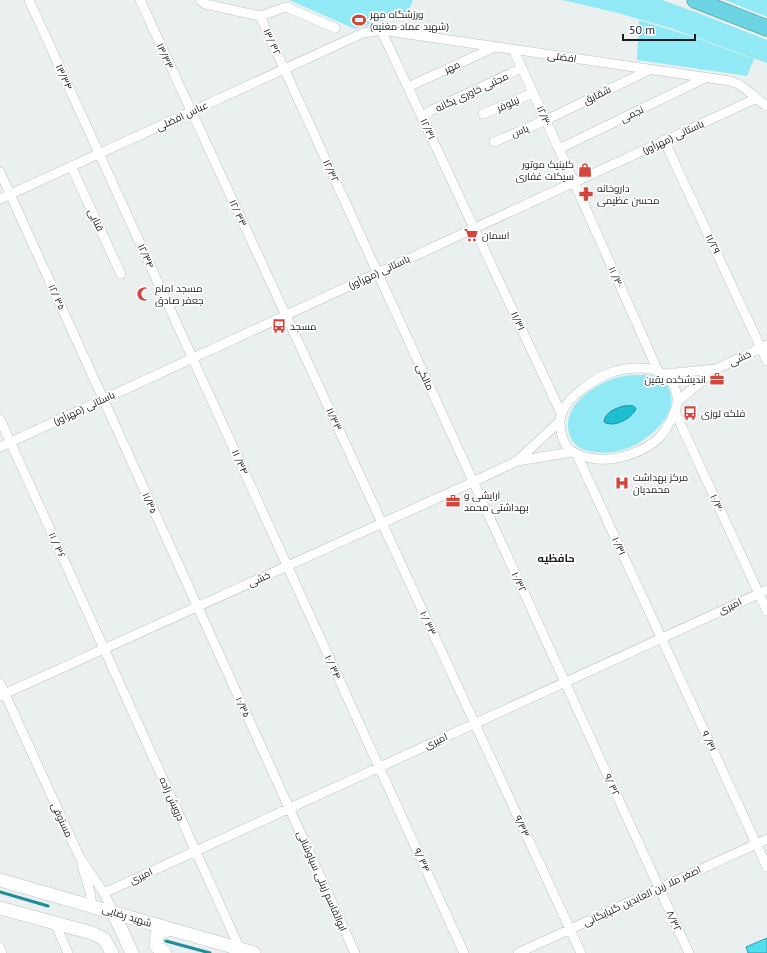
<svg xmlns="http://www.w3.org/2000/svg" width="767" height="953" viewBox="0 0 767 953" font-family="'PT Sans',Cairo,sans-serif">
<rect width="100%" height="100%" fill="#eaf0f0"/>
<path fill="#91e9f6" d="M289 0H413L408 12 355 29Z
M562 0H662L698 13 767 40V63L670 28 618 13Z
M725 0H767V17Z
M639 20 690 36 754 59 747 76 637 60Z
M636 375C642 375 649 374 654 376 661 378 665 382 668 387 669 390 671 393 671 396 675 417 649 438 633 446 622 451 609 454 597 452 589 451 581 450 575 444 571 440 569 434 568 428 566 403 595 385 615 378 622 376 629 375 636 375Z"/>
<path fill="#1ebed1" stroke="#1d8d9b" d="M624 406C629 406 634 404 636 409 631 419 614 428 604 422 605 412 616 408 624 406Z"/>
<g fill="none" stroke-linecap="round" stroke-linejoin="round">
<path stroke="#1d8d9b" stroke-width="3" d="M0 892 48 906
M166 941 210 953"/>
</g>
<path fill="#4fddf0" stroke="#379ba8" d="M767 938V953H748L746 947Z"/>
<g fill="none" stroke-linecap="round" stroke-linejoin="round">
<defs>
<path id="minor" d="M29 0 464 953
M140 0 581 953
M200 0 205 4 260 16
M260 16 689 953
M260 16 286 7 335 28
M381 30 561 413
M513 49 574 182 658 371
M408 87 495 47
M483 114 533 93
M422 117 432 110 522 68
M664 140 767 361
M494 142 546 120 649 70
M559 149 705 78
M71 166 121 274
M0 172 355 953
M0 199 363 33 381 30 730 81C747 86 753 98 767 106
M637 368C646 368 656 369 664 374 672 380 679 393 677 403 675 415 667 429 659 438 644 452 617 461 597 459 581 457 566 453 562 436 560 429 559 422 561 415 566 397 599 375 616 371 623 369 630 368 637 368Z
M665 374 716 369 767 345
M677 402 716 369
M675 412 767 611
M0 419 240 949
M0 447 757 98
M577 455 767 867
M517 461 559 422
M0 683 80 858 104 893 113 912
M0 696 473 482 517 461 572 452
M82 865 90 892 92 906
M104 893 767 590
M55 923 68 953
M0 948 2 953
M518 953 767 839"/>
<path id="secondary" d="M0 880 254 953
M0 908 92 933 104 939 112 953
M113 912 132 953
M165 953 156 946 157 934 170 929"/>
<path id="trunk" d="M695 0 767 28"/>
</defs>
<use href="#minor" stroke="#bcc2c3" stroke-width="10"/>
<use href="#secondary" stroke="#bcc2c3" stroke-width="14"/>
<use href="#trunk" stroke="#388c98" stroke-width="17"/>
<use href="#minor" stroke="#fff" stroke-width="9"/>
<use href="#secondary" stroke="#fff" stroke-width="13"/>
<use href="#trunk" stroke="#6cd3e2" stroke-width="16"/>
</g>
<defs>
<symbol id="stadium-bare" viewBox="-9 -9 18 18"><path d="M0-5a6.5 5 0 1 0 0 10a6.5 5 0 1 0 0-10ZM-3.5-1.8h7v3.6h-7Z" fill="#d4463c" stroke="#fff" stroke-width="2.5" paint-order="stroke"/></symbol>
<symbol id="shop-bare" viewBox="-9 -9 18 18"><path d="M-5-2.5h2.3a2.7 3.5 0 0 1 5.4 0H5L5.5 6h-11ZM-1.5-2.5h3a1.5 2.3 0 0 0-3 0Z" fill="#d4463c" stroke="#fff" stroke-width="2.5" paint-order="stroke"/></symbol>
<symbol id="pharmacy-bare" viewBox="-9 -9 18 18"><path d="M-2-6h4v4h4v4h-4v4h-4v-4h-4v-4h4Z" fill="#d4463c" stroke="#fff" stroke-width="2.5" paint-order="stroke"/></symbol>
<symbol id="supermarket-bare" viewBox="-9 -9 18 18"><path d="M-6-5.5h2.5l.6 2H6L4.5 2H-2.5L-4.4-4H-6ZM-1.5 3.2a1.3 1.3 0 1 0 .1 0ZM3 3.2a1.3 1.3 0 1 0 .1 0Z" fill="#d4463c" stroke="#fff" stroke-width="2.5" paint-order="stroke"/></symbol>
<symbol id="mosque-bare" viewBox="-9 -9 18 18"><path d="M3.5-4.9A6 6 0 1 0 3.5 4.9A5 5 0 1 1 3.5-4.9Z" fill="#d4463c" stroke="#fff" stroke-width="2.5" paint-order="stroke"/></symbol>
<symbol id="bus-bare" viewBox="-9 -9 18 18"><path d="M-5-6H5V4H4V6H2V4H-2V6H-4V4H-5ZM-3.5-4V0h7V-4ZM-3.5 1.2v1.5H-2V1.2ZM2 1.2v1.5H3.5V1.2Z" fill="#d4463c" stroke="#fff" stroke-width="2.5" paint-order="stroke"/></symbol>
<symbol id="office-bare" viewBox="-9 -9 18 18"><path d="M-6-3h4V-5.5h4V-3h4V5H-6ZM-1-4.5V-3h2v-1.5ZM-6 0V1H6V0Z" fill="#d4463c" stroke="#fff" stroke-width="2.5" paint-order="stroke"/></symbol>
<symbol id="hospital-bare" viewBox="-9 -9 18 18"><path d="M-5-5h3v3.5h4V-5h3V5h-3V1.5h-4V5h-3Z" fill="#d4463c" stroke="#fff" stroke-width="2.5" paint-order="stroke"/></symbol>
</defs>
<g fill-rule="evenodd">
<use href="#stadium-bare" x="349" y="10" width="20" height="20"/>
<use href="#shop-bare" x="575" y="160" width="20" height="20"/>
<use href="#pharmacy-bare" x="576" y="184" width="20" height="20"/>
<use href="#supermarket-bare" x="461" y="225" width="20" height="20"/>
<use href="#mosque-bare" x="134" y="284" width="20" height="20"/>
<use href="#bus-bare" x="269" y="316" width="20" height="20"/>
<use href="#office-bare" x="707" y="369" width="20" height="20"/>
<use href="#bus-bare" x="680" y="403" width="20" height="20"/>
<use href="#hospital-bare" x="612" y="473" width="20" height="20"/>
<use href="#office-bare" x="443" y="491" width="20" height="20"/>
</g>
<g text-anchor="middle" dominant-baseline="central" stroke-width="3.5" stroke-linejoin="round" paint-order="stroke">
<g font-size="10" fill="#1a1c1d" stroke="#fff" text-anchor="start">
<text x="370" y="14">ورزشگاه مهر<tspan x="370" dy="12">(شهید عماد مغنیه)</tspan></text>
<text x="574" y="164" text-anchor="end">کلینیک موتور<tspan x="574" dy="12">سیکلت غفاری</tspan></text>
<text x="597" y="188">داروخانه<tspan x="597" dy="12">محسن عظیمی</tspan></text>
<text x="482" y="235">آسمان</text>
<text x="155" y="288">مسجد امام<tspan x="155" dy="12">جعفر صادق</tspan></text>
<text x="290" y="326">مسجد</text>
<text x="706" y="379" text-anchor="end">اندیشکده یقین</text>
<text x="701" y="413">فلکه لوزی</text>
<text x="633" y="477">مرکز بهداشت<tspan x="633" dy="12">محمدیان</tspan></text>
<text x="464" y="495">آرایشی و<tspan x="464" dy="12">بهداشتی محمد</tspan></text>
</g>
<g font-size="10" fill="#1a1c1d" stroke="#fff">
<text transform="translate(272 42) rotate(65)">۱۳/ ۳۲</text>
<text transform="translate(165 56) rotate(65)">۱۳/۳۳</text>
<text transform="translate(562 57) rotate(8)">افضلی</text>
<text transform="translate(452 67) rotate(-25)">مهر</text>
<text transform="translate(64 77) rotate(65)">۱۳/۳۴</text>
<text transform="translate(472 92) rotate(-25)">مجتبی خاوری یگانه</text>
<text transform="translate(597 95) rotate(-26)">شقایق</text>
<text transform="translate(508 104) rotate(-23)">نیلوفر</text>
<text transform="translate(632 114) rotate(-26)">نجمی</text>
<text transform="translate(182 116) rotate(-25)">عباس افضلی</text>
<text transform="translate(544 116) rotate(66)">۱۲/۳۰</text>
<text transform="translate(428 129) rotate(65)">۱۲/۳۱</text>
<text transform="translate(520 131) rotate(-22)">یاس</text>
<text transform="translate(673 137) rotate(-25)">باستانی (مهرآور)</text>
<text transform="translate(331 171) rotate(65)">۱۲/۳۲</text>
<text transform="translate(238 213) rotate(65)">۱۲/ ۳۳</text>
<text transform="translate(96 220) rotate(65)">قنایی</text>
<text transform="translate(713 244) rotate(65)">۱۱/۲۹</text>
<text transform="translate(146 256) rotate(65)">۱۲/۳۴</text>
<text transform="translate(379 272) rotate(-25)">باستانی (مهرآور)</text>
<text transform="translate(616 277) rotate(66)">۱۱ /۳۰</text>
<text transform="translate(57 297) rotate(66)">۱۲/ ۳۵</text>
<text transform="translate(518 321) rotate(65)">۱۱/۳۱</text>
<text transform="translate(740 358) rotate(-25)">خشی</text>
<text transform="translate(425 377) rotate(65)">مالکی</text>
<text transform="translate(84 408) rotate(-25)">باستانی (مهرآور)</text>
<text transform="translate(334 419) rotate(65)">۱۱/۳۳</text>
<text transform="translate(240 462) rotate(65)">۱۱ /۳۴</text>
<text transform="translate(150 503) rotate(66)">۱۱/۳۵</text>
<text transform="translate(717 503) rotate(65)">۱۰/۳۰</text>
<text transform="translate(57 545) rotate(66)">۱۱ / ۳۶</text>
<text transform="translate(619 546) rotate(65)">۱۰/۳۱</text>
<text transform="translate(259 579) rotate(-24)">خشی</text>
<text transform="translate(519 582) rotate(65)">۱۰/۳۲</text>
<text transform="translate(730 606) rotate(-25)">امیری</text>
<text transform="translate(428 623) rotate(65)">۱۰/ ۳۳</text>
<text transform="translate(333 667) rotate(65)">۱۰/ ۳۴</text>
<text transform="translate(243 707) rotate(66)">۱۰/۳۵</text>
<text transform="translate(436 741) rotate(-25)">امیری</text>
<text transform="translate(709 741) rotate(65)">۹ /۳۱</text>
<text transform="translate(612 785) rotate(65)">۹/ ۳۲</text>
<text transform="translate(172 799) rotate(66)">درویش زاده</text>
<text transform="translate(62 820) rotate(65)">مستوفی</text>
<text transform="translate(522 826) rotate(65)">۹/۳۳</text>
<text transform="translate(422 860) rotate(65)">۹/ ۳۴</text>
<text transform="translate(141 876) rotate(-25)">امیری</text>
<text transform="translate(322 881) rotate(66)">ابوالقاسم زینلی سیاوشانی</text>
<text transform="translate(642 896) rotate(-25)">اصغر ملا زین العابدین گلپایگانی</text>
<text transform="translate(127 916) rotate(17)">شهید رضایی</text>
<text transform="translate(674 921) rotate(65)">۸/۳۲</text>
</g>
<g font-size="11" font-weight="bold" fill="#1a1c1d" stroke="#fff">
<text x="556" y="558">حافظیه</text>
</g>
</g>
<path d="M623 34v6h72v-6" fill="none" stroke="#1a1c1d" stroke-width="2"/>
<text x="629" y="34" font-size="12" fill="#1a1c1d" stroke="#ffffff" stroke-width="3" paint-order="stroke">50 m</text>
</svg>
